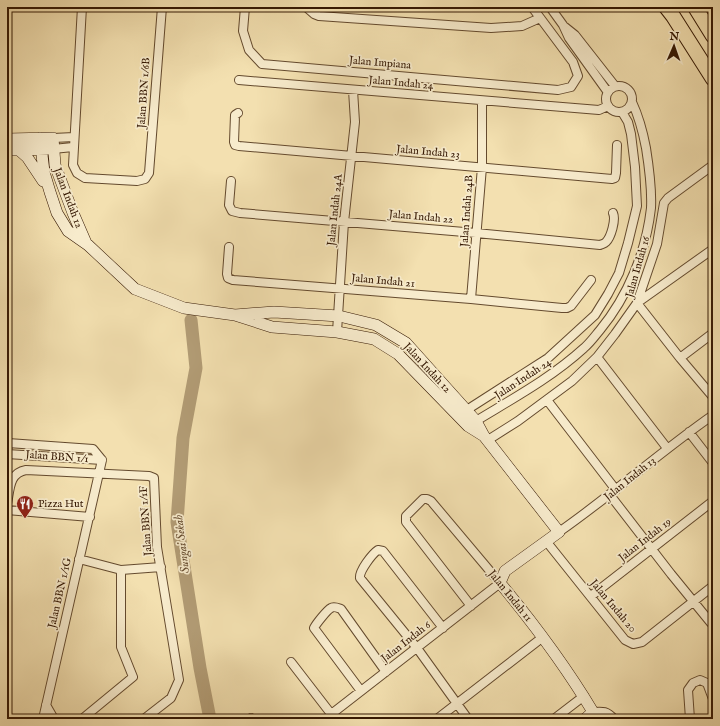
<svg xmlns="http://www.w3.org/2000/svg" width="720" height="726" viewBox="0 0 720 726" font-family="'IM FELL English',serif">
<rect width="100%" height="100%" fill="#f3e0b0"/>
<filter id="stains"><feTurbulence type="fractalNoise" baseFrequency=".005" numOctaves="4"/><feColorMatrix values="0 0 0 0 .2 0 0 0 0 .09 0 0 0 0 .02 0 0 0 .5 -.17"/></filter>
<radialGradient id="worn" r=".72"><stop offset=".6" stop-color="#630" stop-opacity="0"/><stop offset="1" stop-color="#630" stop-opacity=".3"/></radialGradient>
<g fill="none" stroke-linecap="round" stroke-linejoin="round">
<path stroke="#b29c75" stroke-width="13" d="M191 320 196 368 183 438 177 522 200 668 210 719"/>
<defs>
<path id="street" d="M82 7 73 165 77 173 85 178 137 181 145 179 149 173 162 7
M245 7 243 31 249 50 262 64 558 90 571 87 578 76 573 62 532 7
M306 7 314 14 319 16 491 28 522 26 540 18
M550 7 563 25 569 38 607 91
M565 27 575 35 615 86
M239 80 599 110 608 106
M606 99a13 13 0 1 1 26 0a13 13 0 1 1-26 0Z
M238 113 235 115 234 142 235 145 239 146 612 179 615 178 616 173 617 145
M53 138 74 137
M53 149 73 147
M231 181 229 205 232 211 240 213 476 233 600 245C602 244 604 244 606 242 611 237 616 220 613 213
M229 247 227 274 228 278 233 280 471 299 562 308H567L571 306 591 280
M471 299 482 167V101
M637 303 680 358 713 397
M637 303 713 249
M337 332 344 222 355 122 353 90
M597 357 667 448
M680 358 713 333
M547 400 616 490
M462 413 548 358 595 315 608 294 619 273 628 243 637 206 635 167 631 134 628 122 622 112
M471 424C510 400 550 379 584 348 590 343 595 336 600 330 628 296 646 252 651 208 652 189 649 167 646 148 643 132 639 117 632 102
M689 432 713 463
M488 440 518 421 572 381 597 357 615 334 637 303 657 244 664 203 668 198 713 165
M8 443 93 449 102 460
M7 454 102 460
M610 495 671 574 711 623
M7 504C10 489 9 473 26 470L149 476 154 478 157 547 179 680 171 698 144 719
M7 510 90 517
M559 532C612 495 660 452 713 415
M546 541 625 640 633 644 642 642 713 586
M79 559 121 570 161 567
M591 596 713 501
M443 628 383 551 378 550C372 554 359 571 360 578L417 648 468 719
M291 662 335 719
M361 691 314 628C316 624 327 610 331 608 334 606 338 608 341 609L386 672
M46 705 54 719
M593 712C603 711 607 711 614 719
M251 718 252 719
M43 719 102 460
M82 719 133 677 121 647V570
M325 719 500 583 431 501 427 499H423L406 516V522L471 606
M437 719 543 637
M554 719 584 696
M690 719 688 690 693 683 700 680 707 683 713 699"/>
<path id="secondary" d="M40 138 44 172 50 192 57 213 68 231 88 245 135 289 184 308 235 315 272 327 337 332 374 339 398 354 468 426 484 436
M7 139 53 138 55 165 73 213 86 243
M7 150 48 149
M19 150 27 157 43 181
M235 315 274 312 339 316 376 325 406 343 476 421 484 436 559 532 505 571 500 583C534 624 566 667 593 712L585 719
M7 442V446"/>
<path id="highway" d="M666 7 673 16 713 79
M695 7 713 36"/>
</defs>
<use href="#street" stroke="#644a2e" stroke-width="10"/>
<use href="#secondary" stroke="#351803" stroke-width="12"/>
<use href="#highway" stroke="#351803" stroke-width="16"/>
<use href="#street" stroke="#f7ebcc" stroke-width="8"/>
<use href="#secondary" stroke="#f7ebcc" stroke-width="11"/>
<use href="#highway" stroke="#f3e0b0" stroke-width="14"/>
</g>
<defs>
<symbol id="restaurant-pin" viewBox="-11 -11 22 30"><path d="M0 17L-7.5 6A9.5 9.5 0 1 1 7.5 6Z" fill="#8f2418" stroke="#f7ebcc"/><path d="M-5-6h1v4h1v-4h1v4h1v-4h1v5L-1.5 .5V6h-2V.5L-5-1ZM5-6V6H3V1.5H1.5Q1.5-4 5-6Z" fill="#fff"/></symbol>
</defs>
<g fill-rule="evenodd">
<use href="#restaurant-pin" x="15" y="494" width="20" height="27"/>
</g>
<g text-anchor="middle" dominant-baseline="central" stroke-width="3.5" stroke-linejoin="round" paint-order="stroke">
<g font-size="11" fill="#351803" stroke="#f7ebcc">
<text transform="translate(380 63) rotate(5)">Jalan Impiana</text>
<text transform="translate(401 83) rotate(5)">Jalan Indah 24</text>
<text transform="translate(144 93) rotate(-86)">Jalan BBN 1/6B</text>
<text transform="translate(428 152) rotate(5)">Jalan Indah 23</text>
<text transform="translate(68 198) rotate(69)">Jalan Indah 12</text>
<text transform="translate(335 210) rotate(-84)">Jalan Indah 24A</text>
<text transform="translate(467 211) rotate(-86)">Jalan Indah 24B</text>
<text transform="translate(421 217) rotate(5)">Jalan Indah 22</text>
<text transform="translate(638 267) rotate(-74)">Jalan Indah 16</text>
<text transform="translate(383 281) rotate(5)">Jalan Indah 21</text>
<text transform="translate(427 368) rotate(47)">Jalan Indah 12</text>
<text transform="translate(523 379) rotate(-33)">Jalan Indah 24</text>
<text transform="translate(57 457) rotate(4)">Jalan BBN 1/1</text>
<text transform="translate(630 479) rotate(-39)">Jalan Indah 13</text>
<text transform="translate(146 521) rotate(-94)">Jalan BBN 1/1F</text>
<text transform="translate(645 540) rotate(-38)">Jalan Indah 19</text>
<text transform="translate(60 593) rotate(-77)">Jalan BBN 1/1G</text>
<text transform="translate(510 596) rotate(51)">Jalan Indah 11</text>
<text transform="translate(613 606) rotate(50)">Jalan Indah 20</text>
<text transform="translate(406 642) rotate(-38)">Jalan Indah 6</text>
</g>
<g font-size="11" fill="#351803" stroke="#f7ebcc" text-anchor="start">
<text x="38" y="504">Pizza Hut</text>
</g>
<g font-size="12" font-style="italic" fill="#674d31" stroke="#f7ebcc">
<text transform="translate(182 544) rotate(-97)">Sungai Sekah</text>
</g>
</g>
<rect width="720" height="726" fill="none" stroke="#f3e0b0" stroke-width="24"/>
<rect x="8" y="8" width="704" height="710" fill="none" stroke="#351803" stroke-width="2"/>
<rect x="12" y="12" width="696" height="702" fill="none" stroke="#351803"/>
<g transform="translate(674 46) rotate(2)" stroke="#f7ebcc" stroke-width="3" paint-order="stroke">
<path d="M0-3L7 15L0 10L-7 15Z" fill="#351803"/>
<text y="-6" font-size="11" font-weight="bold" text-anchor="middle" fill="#351803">N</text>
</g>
<rect width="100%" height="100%" filter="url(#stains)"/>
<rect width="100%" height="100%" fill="url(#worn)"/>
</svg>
